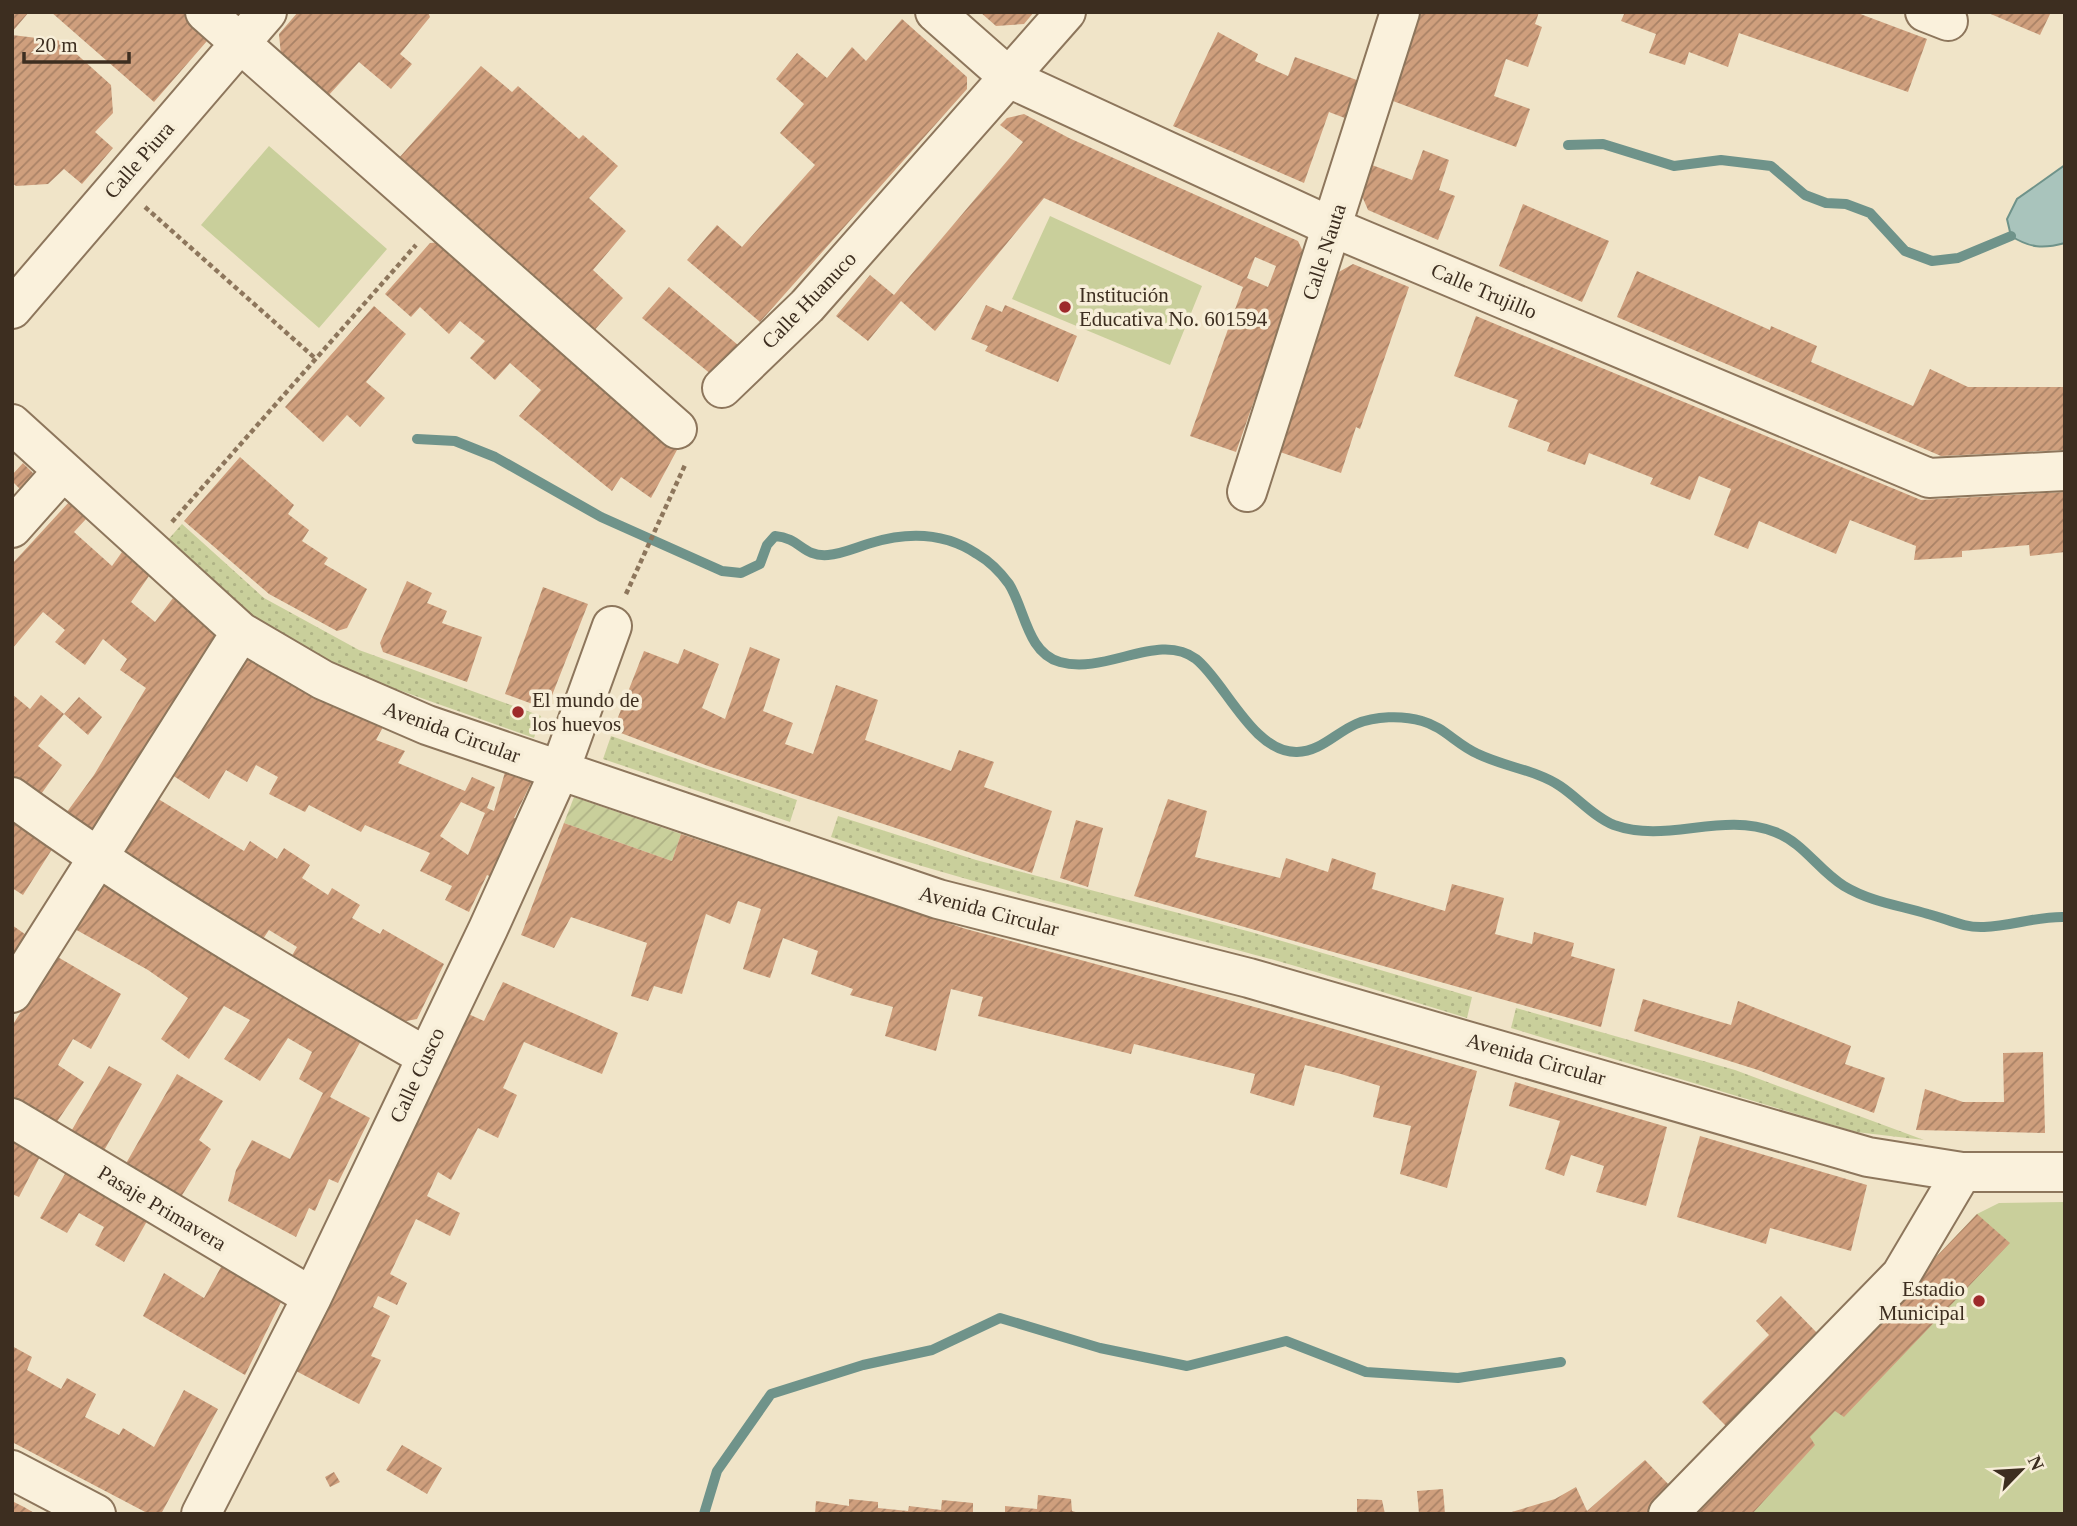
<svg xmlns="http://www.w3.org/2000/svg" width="2077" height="1526" viewBox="0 0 2077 1526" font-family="'Times New Roman',serif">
<defs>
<pattern id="grass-dots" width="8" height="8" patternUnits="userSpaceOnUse" patternTransform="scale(1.75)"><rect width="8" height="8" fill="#c9cf9b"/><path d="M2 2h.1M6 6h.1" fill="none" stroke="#aeb285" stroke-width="1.8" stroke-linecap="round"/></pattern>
<pattern id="garden-furrows" width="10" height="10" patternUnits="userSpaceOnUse" patternTransform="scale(1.75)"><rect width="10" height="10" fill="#c9cf9b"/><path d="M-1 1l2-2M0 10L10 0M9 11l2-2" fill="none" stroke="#aeb285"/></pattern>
<pattern id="building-hatch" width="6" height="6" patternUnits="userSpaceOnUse" patternTransform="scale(1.75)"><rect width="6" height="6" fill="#cf9f7d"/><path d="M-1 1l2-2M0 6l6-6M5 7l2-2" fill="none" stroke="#a98266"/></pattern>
</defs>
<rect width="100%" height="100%" fill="#f0e4c8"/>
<path fill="url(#grass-dots)" d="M182 524 264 598 359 650 541 716 534 738 345 671 250 616 166 542Z
M611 736 797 800 790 822 603 759Z
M838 816 976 860 1251 932 1472 997 1467 1018C1391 995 1314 970 1237 950 1101 914 965 883 831 837Z
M1516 1008 1735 1070 1924 1140 1856 1132 1511 1028Z"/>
<path fill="url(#garden-furrows)" d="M574 797 681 834 672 861 564 823Z"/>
<path fill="#c9cf9b" d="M269 146 387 249 319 328 201 225Z
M1050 216 1202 286 1170 365 1012 299Z
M2065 1202V1514H1691L1977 1214 1999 1203Z"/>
<path fill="#a9c4bc" stroke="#6f938a" stroke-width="2" d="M2065 165V243C2043 249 2030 248 2011 236L2007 219 2017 199Z"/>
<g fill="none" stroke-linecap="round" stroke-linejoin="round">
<path stroke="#6f938a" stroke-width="10" d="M1568 145 1603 144 1674 166 1721 160 1771 166 1805 195 1826 203 1846 204 1870 213 1905 251 1932 261 1958 258 2011 236
M417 439 455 441 495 457 601 517 722 571 741 573 760 564 767 545 775 536C801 538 802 557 828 555 842 554 857 547 871 543 907 532 944 532 977 554 989 561 1001 573 1009 584 1025 609 1027 653 1060 662 1106 675 1159 631 1196 659 1225 682 1253 753 1297 752 1320 752 1337 732 1356 724 1375 716 1402 715 1422 721 1444 727 1457 745 1478 754 1505 767 1536 770 1560 786 1578 798 1594 817 1614 825 1667 844 1722 811 1775 832 1804 843 1818 870 1844 886 1871 902 1898 905 1928 914 1948 919 1963 928 1984 927 2012 926 2037 916 2065 917
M704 1514 717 1471 771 1394 863 1365 932 1350 1000 1318 1100 1348 1187 1366 1286 1341 1366 1372 1458 1378 1561 1362"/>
</g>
<path fill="url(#building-hatch)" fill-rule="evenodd" d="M12 12H29L12 32Z
M51 12H185L207 32V41L154 102Z
M298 12H428L430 17 400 54 412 64 391 89 359 62 328 96 281 55 279 34Z
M980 12H1034L1024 24 996 26Z
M1421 12H1539L1535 24 1542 27 1528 67 1506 59 1494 96 1530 109 1516 147 1393 101Z
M1625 12H1855L1927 39 1908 92 1739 33 1728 67 1689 52 1685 65 1649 53 1656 34 1621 21Z
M1986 12H2051L2040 35Z
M902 19 967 77V89L760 322 687 260 717 225 742 247 815 165 780 133 804 104 776 79 797 53 827 78 852 47 866 61Z
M1218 32 1258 54 1255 61 1288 76 1295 57 1362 82 1350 120 1329 112 1304 183 1173 126Z
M12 35 62 41 111 85 113 113 95 132 113 148 82 184 64 169 48 184 16 186 12 183Z
M481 66 512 92 518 86 579 139 583 135 618 166 589 198 626 231 593 270 623 298 592 333 398 159Z
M1024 114 1069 138 1298 241 1305 256 1236 452 1190 436 1243 287 1044 198 935 331 901 301 868 341 836 316 870 275 894 295 1023 142 1000 125 1007 118ZM1255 257 1276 266 1268 287 1247 278Z
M1423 150 1449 160 1439 190 1455 196 1438 240 1368 210 1362 196 1372 165 1412 180Z
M1523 204 1609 241 1582 302 1499 266Z
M443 242 677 450 651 498 621 477 612 491 519 416 541 390 510 363 495 380 470 358 485 341 460 321 449 334 420 307 411 317 385 294 430 243Z
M1353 264 1409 287 1360 429 1356 427 1341 473 1280 452 1337 273Z
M1637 271 1770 330 1771 326 1817 346 1811 362 1913 406 1930 369 1968 387H2065V450L1941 456 1617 317Z
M669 287 738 345 712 375 642 318Z
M986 305 1002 312 1005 305 1077 336 1058 382 985 351 988 346 971 339Z
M374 306 406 334 366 382 385 398 360 427 347 415 323 442 285 407Z
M1476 316 1921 500 2065 492V552L2030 556 2029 545 1962 551V557L1914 560 1916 546 1850 520 1836 554 1759 521 1748 549 1714 535 1731 489 1699 476 1690 500 1650 484 1653 478 1589 453 1585 465 1547 451 1550 443 1508 427 1518 400 1454 376Z
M240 457 294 505 288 514 309 530 302 541 328 558 324 564 367 589 347 628 337 631 269 594 184 521Z
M23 463 38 478 24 493 12 481V475Z
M69 502 86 519 74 532 112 566 122 552 149 576 131 602 155 622 173 598 222 639 97 832 88 833 64 816 94 775 146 688 120 670 127 659 103 639 85 665 55 642 65 630 43 612 12 649V564Z
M407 581 432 593 427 603 447 611 442 623 482 637 467 682 383 652 380 643Z
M543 587 588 604 549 703 538 706 505 694Z
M750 647 780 659 763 711 793 723 785 744 813 754 836 685 878 700 865 740 951 771 959 750 994 762 984 787 1052 811 1032 873 708 766 613 730 644 651 678 664 684 649 719 664 702 708 725 719Z
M243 654 321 701 383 727 376 740 405 751 398 763 465 791 472 777 495 787 487 808 494 811 505 772 532 781 514 818 519 819 494 878 487 875 469 912 445 900 452 886 420 871 430 853 365 825 361 832 309 805 305 812 269 794 278 777 256 765 247 782 226 770 209 799 169 773ZM461 802 485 813 468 855 440 836Z
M12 694 30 709 41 695 64 714 79 697 102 717 88 735 64 714 38 746 62 765 39 797 12 778Z
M155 797 244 851 250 841 277 859 284 848 310 865 302 878 328 895 332 888 360 905 352 918 380 934 383 929 444 964 417 1019 401 1022 290 959 297 947 269 930 261 942 125 859V845Z
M1168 799 1207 811 1195 857 1280 878 1286 858 1328 872 1332 858 1376 873 1372 889 1445 911 1452 884 1504 898 1495 934 1532 944 1534 932 1574 943 1571 956 1615 969 1601 1027 1134 896Z
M12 812 56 843 23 895 12 888Z
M1076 820 1103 828 1088 887 1060 878Z
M564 823 672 861 681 834 966 929 1317 1024 1477 1071 1447 1188 1400 1174 1411 1126 1373 1117 1380 1086 1341 1074 1305 1065 1294 1106 1250 1093 1255 1074 1134 1044 1131 1054 978 1016 983 997 951 989 936 1051 885 1036 893 1007 850 995 853 989 811 974 818 951 783 938 770 978 743 969 761 909 738 901 730 924 706 914 682 994 654 986 648 1001 631 996 647 943 571 917 554 948 521 935Z
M109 881 363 1037 330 1097 370 1118 338 1183 329 1179 315 1211 309 1208 296 1237 228 1201 236 1170 252 1140 290 1159 323 1093 299 1079 312 1052 288 1038 260 1081 224 1059 250 1020 224 1006 189 1059 161 1039 188 998 148 970 73 928 101 884Z
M12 925 29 937 12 964Z
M56 956 121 994 91 1049 73 1039 58 1065 84 1082 54 1126 12 1101V1026Z
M503 982 618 1033 602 1074 524 1042 503 1088 517 1095 498 1138 478 1128 451 1180 438 1172 427 1196 460 1213 450 1236 416 1219 390 1274 407 1283 397 1305 378 1296 373 1307 390 1316 371 1356 381 1360 359 1404 296 1371 466 1013 484 1021Z
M1643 999 1731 1025 1738 1001 1851 1046 1845 1064 1885 1078 1874 1113 1758 1070 1634 1031Z
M2043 1052 2045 1133 1916 1130 1925 1089 1963 1102H2004L2003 1053Z
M109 1066 142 1084 102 1154 69 1135Z
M177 1074 223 1101 199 1140 211 1149 179 1200 124 1167Z
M1515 1082 1667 1127 1646 1206 1596 1192 1604 1166 1571 1155 1564 1176 1545 1169 1560 1121 1509 1106Z
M12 1131 44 1149 19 1197 12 1194Z
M1700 1136 1867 1185 1851 1251 1770 1228 1766 1244 1677 1217Z
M70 1165 151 1214 124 1262 95 1245 104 1227 79 1213 67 1233 40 1218Z
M1977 1214 2010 1243 1844 1417 1835 1411 1810 1437 1815 1445 1752 1514H1691Z
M226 1258 285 1294 245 1375 143 1316 164 1273 204 1298Z
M1781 1296 1821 1337 1730 1430 1702 1402 1769 1335 1756 1321Z
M12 1346 32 1357 27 1370 61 1389 67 1378 96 1394 85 1417 119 1435 123 1428 154 1447 184 1390 218 1409 161 1514H149L12 1442Z
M402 1445 442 1468 427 1494 386 1470Z
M1645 1460 1672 1488 1647 1514H1505L1555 1499 1576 1487 1587 1511Z
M334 1472 340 1482 330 1487 325 1477Z
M1443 1489 1445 1514H1419L1417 1491Z
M1038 1495 1071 1499 1072 1511 1083 1514H1005V1506L1037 1509Z
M849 1499 878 1502V1508L908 1511 909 1506 941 1510 942 1500 973 1503V1514H815L816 1501 849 1506Z
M1357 1499 1382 1500 1385 1514H1357Z
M12 1501 24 1507 36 1514H12Z"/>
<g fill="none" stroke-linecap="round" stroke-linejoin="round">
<defs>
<path id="minor" d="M205 12 677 429
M935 12 1011 79 1332 227 1929 478 2065 471
M1925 12 1948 21
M12 309 267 12
M722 388 807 306 1066 12
M12 424 241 632 323 680 427 725 938 899 1249 978 1868 1157 1962 1172H2065
M1247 492 1400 12
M12 528 62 472
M12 797C144 893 283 975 425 1056
M12 993 241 632
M12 1118 312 1297
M12 1470 96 1514
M201 1514 312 1297 488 929 560 770 612 626
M1668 1514 1901 1275 1962 1172"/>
</defs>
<use href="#minor" stroke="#8d765c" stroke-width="42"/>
<path stroke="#8d765c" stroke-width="4.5" stroke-dasharray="5 3.5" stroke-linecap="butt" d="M145 207 316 359
M172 522 416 245
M626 594 685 465"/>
<use href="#minor" stroke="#faf1dc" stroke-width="38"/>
</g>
<g fill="#9e2a2b" stroke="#f7eed8" stroke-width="2.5">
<circle cx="1065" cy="307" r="7"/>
<circle cx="518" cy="712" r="7"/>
<circle cx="1979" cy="1301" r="7"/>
</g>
<g text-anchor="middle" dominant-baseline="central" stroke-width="7" stroke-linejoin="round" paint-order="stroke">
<g font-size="21" fill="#3d2e20" stroke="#f7eed8">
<text transform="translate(139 160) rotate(-49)">Calle Piura</text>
<text transform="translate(1324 252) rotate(-72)">Calle Nauta</text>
<text transform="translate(1484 291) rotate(23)">Calle Trujillo</text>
<text transform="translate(809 300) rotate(-46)">Calle Huanuco</text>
<text transform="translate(452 732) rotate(20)">Avenida Circular</text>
<text transform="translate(989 911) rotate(15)">Avenida Circular</text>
<text transform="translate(1536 1059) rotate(16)">Avenida Circular</text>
<text transform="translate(417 1075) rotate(-65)">Calle Cusco</text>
<text transform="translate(162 1208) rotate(31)">Pasaje Primavera</text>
</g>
<g font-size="21" fill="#3d2e20" stroke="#f7eed8" text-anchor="start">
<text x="1079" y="295">Institución<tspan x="1079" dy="24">Educativa No. 601594</tspan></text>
<text x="532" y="700">El mundo de<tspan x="532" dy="24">los huevos</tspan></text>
<text x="1965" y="1289" text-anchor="end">Estadio<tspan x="1965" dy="24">Municipal</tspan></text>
</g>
</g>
<rect width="2077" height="1526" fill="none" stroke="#3d2e20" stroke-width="28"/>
<g transform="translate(2021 1470) rotate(65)" stroke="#f7eed8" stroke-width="5" paint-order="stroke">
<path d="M0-5L12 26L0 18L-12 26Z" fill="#3d2e20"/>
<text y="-10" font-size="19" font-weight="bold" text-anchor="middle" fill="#3d2e20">N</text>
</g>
<path d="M24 52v10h105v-10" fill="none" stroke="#3d2e20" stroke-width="3.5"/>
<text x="35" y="52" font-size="21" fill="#3d2e20" stroke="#f7eed8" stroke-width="5" paint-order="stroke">20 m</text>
</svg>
